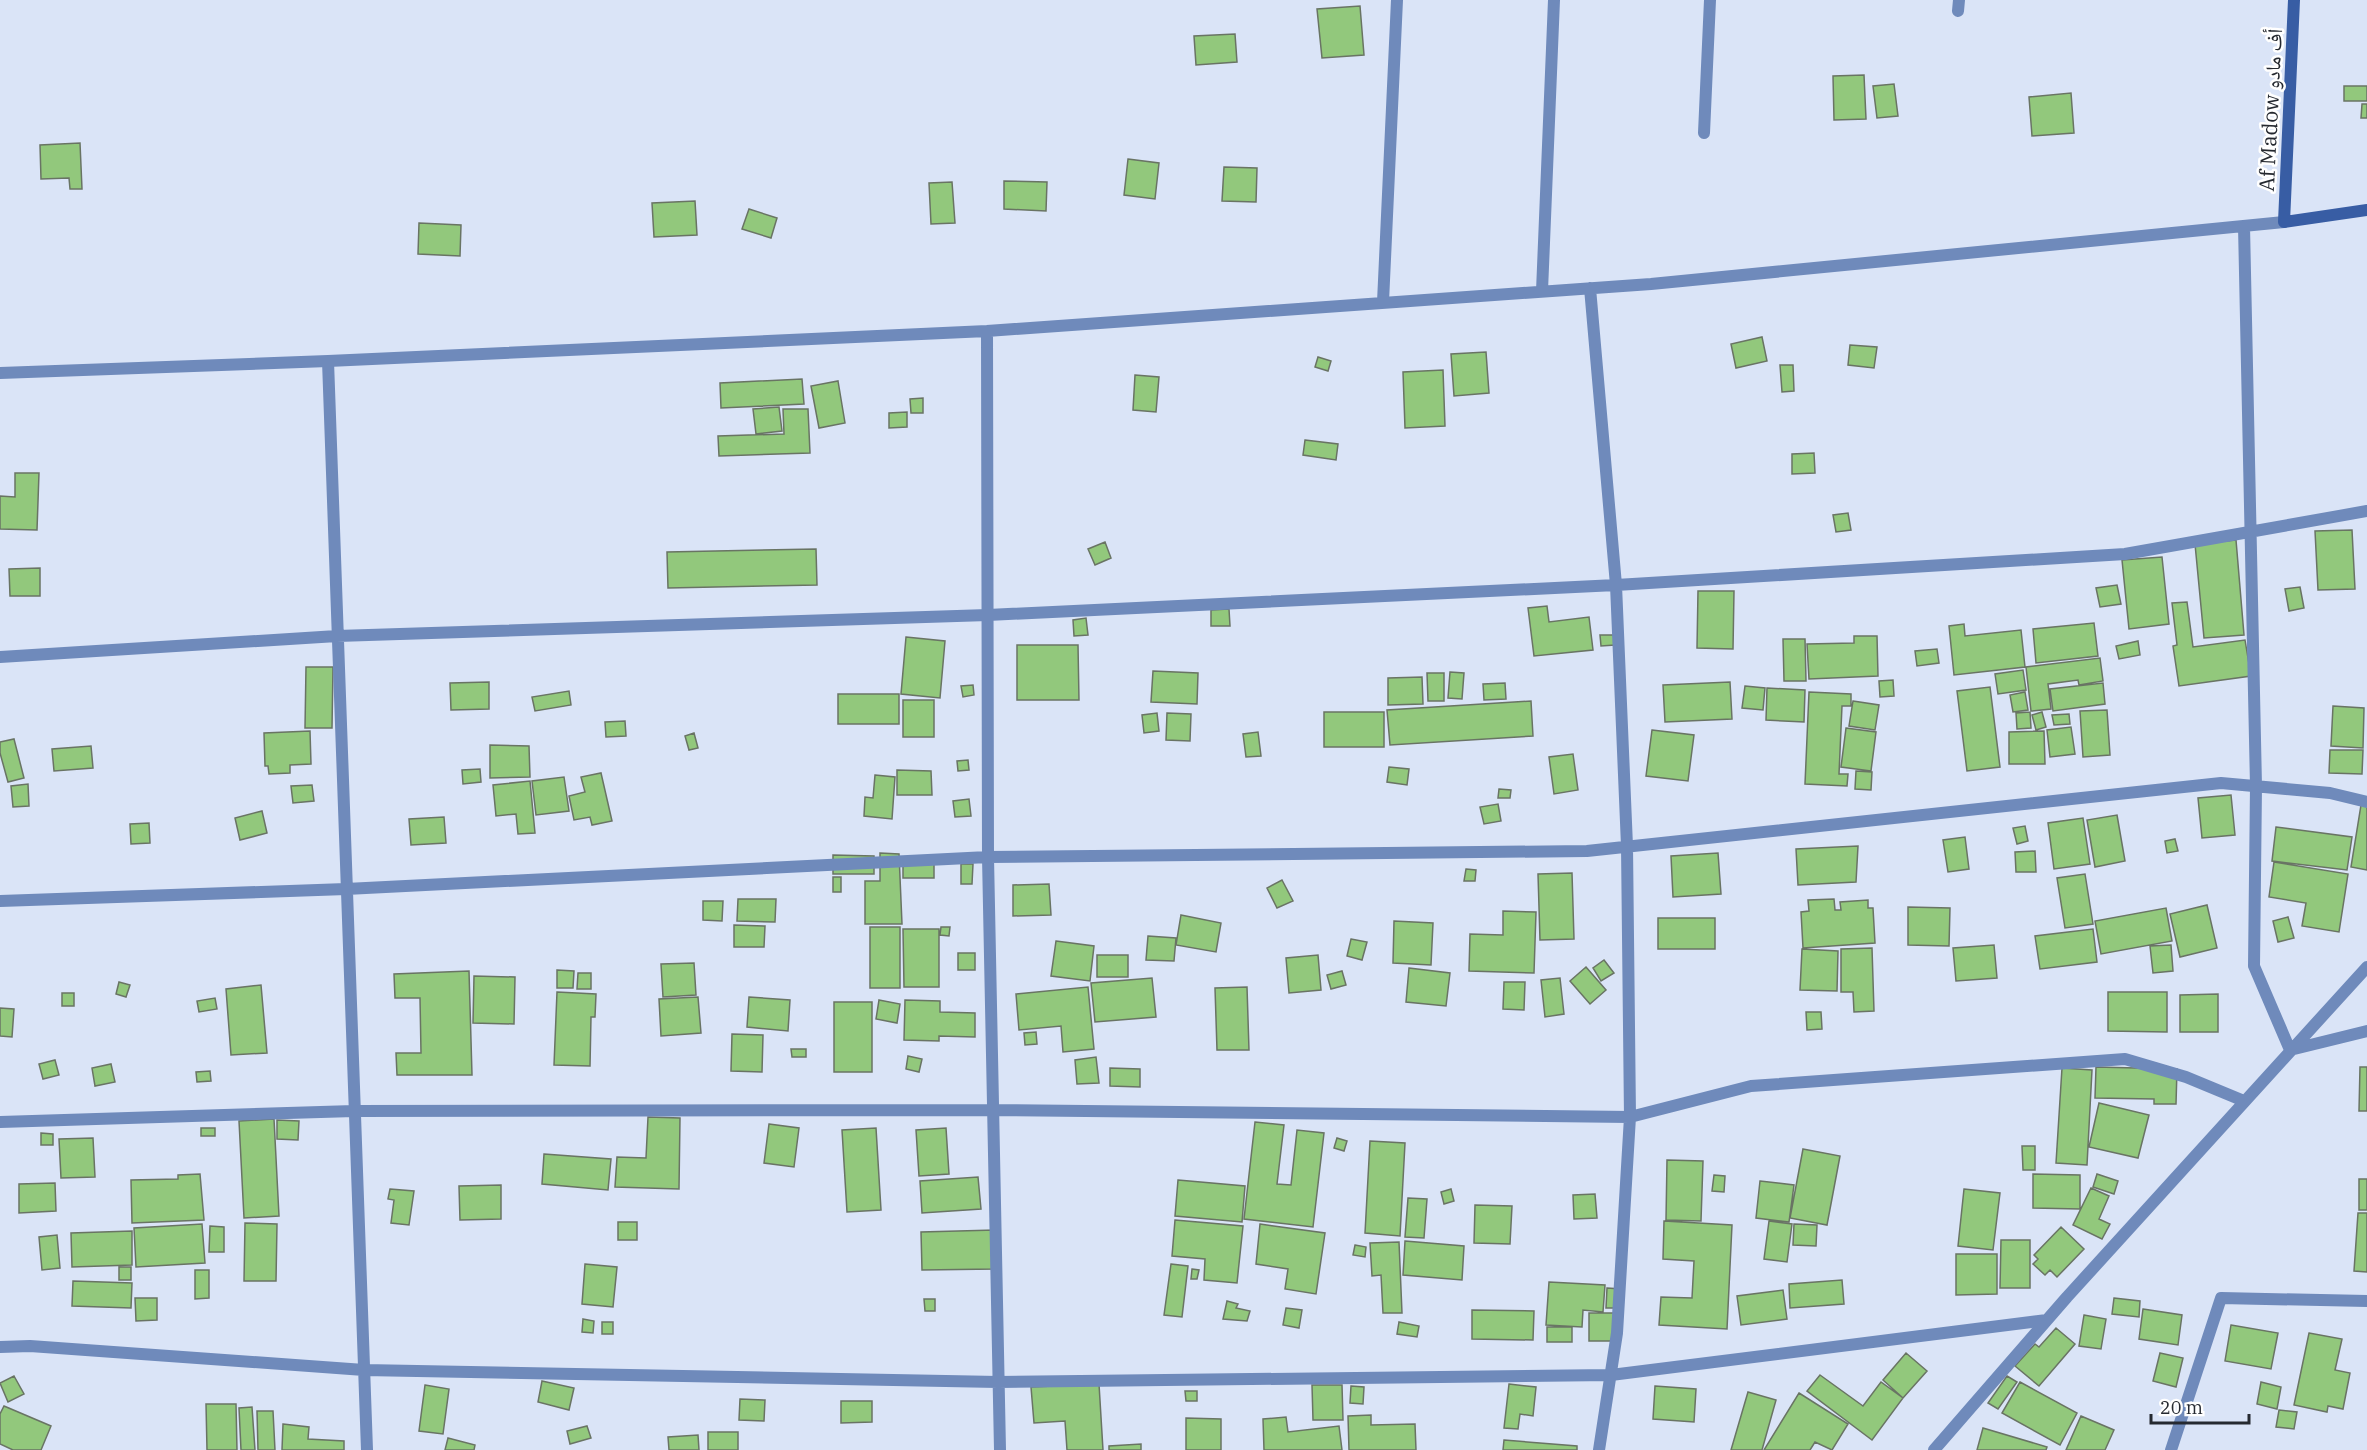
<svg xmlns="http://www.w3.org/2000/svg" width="2367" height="1450" viewBox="0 0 2367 1450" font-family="'IBM Plex Serif','Noto Naskh Arabic',serif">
<rect width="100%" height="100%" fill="#dae4f7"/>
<path fill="#92c87c" stroke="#697464" stroke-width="1.5" d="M1360 6 1364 55 1322 58 1317 9Z
M1235 34 1237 62 1196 65 1194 36Z
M1864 75 1866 119 1834 120 1833 76Z
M1894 84 1898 116 1877 118 1873 86Z
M2344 86H2367V101H2344Z
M2071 93 2074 133 2032 136 2029 97Z
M2362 104H2367V118H2361Z
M80 143 82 189H70L69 178 41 179 40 145Z
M1128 159 1159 163 1155 199 1124 195Z
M1224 167 1257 168 1256 202 1222 201Z
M1004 181 1047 182 1046 211 1004 209Z
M952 182 955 223 931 224 929 183Z
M695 201 697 235 654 237 652 203Z
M749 209 777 218 771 238 742 229Z
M419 223 461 225 460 256 418 254Z
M1762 337 1767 361 1736 368 1731 344Z
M1850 345 1877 347 1874 368 1848 365Z
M1486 352 1489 393 1454 396 1451 354Z
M1318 357 1331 361 1328 371 1315 367Z
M1780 365H1793L1794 391 1782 392Z
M1443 370 1445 426 1405 428 1403 372Z
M1135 375 1159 377 1156 412 1133 410Z
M802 379 804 404 721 408 720 383Z
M838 381 845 423 819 428 811 386Z
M923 398V413H911L910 399Z
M779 407 782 431 756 434 753 409Z
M783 409H808L810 453 719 456 718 436 784 434Z
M907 412V427L889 428V413Z
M1305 440 1338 444 1336 460 1303 455Z
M1814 453 1815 473 1792 474V454Z
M15 473H39L37 530 0 529V496L15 497Z
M1848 513 1851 530 1836 532 1833 515Z
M2352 530 2355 589 2318 590 2315 531Z
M2236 540 2244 635 2204 638 2195 544Z
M1105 542 1111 558 1095 565 1088 549Z
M816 549 817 585 668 588 667 552Z
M2162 557 2169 624 2129 629 2122 560Z
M40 568V596H10L9 569Z
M2117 585 2121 604 2100 607 2096 588Z
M2300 587 2304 608 2289 611 2285 589Z
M1698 591H1734L1733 649 1697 648Z
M2187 602 2193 647 2245 640 2251 676 2179 686 2173 646 2177 645 2172 603Z
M1547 606 1549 622 1589 617 1593 650 1534 656 1528 608Z
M1229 609 1230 626H1211V610Z
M1086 618 1088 635 1074 636 1073 620Z
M2094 623 2098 656 2036 663 2033 629Z
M1964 624 1965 636 2021 630 2025 667 1954 675 1949 626Z
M1600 635H1615V645L1601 646Z
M1854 636H1877L1878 676 1809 679 1807 644 1854 643Z
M906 637 945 641 940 698 901 694Z
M1783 639H1805L1806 681H1784Z
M2138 641 2140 655 2119 659 2116 646Z
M1017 645H1078L1079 700H1017Z
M1937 649 1939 663 1917 666 1915 651Z
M2100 658 2103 681 2079 685 2078 680 2048 684 2051 709 2031 711 2026 667Z
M306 667H333L332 728H305Z
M2023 670 2026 690 1998 694 1995 674Z
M1153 671 1198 673 1197 704 1151 702Z
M1450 672 1464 673 1462 699 1448 698Z
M1427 673H1444V701H1428Z
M1422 677 1423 704 1388 705V678Z
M1893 680 1894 696 1880 697 1879 681Z
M489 682V709L451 710 450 683Z
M1730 682 1732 719 1665 722 1663 685Z
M1505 683 1506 699 1484 700 1483 684Z
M2103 683 2105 704 2053 711 2050 689Z
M973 685 974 695 963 697 961 686Z
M1745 686 1765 688 1763 710 1742 708Z
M1990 687 2000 767 1967 771 1957 691Z
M1767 688 1805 690 1804 722 1766 720Z
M569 691 571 705 535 711 532 697Z
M1809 692 1851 694V706H1842L1839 774H1848L1847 786 1805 784Z
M2025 692 2028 710 2013 712 2010 695Z
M838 694H899V724H838Z
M903 700H934V737H903Z
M1531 701 1533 736 1390 745 1387 710Z
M1853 701 1879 705 1875 730 1849 726Z
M2333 706 2364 708 2363 748 2331 746Z
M2107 710 2110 755 2083 757 2080 711Z
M1324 712H1384V747H1324Z
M2030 712 2031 728 2017 729 2016 713Z
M2042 712 2046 727 2036 730 2032 715Z
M1157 713 1159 731 1144 733 1142 715Z
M1167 713 1191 714 1190 741 1166 740Z
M2069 714 2070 724 2054 725 2052 715Z
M625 721 626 736 606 737 605 722Z
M2071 727 2075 754 2050 757 2047 730Z
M1846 728 1876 732 1871 771 1841 767Z
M1652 730 1694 735 1688 781 1646 776Z
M310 731 311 764 290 765V773L269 774 268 766H265L264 733Z
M2044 731 2045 764H2009V732Z
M1258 732 1261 756 1246 757 1243 734Z
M694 733 698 748 689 750 685 736Z
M14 739 24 778 8 782 0 753V742Z
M490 745 529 746 530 777 490 778Z
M91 746 93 768 54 771 52 749Z
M2330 750H2363L2362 774 2329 773Z
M1573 754 1578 790 1554 794 1549 757Z
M968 760 969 770 958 771 957 761Z
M1389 767 1409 769 1407 785 1387 782Z
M480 769 481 782 463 784 462 770Z
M897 770 931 771 932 795H897Z
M1856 771 1872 772 1871 790 1855 789Z
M601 773 612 821 592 825 590 817 574 820 569 796 585 792 581 777Z
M875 775 895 777 892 819 864 816 865 797 873 798Z
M564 777 569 811 536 815 532 781Z
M530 781 535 833 518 834 516 814 496 816 493 785Z
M28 784 29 806 13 807 11 786Z
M312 785 314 801 293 803 291 786Z
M1499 789 1511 790 1510 798H1498Z
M2231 795 2235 835 2202 838 2198 798Z
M969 799 971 816 955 817 953 801Z
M2362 799 2367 800V870L2351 867Z
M1498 804 1501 821 1484 824 1480 807Z
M262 811 267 833 240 840 235 818Z
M2117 815 2125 861 2095 867 2087 820Z
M444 817 446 843 411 845 409 819Z
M2083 818 2090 864 2054 869 2048 823Z
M149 823 150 843 131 844 130 824Z
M2025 826 2028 841 2017 844 2013 828Z
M2276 827 2352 837 2347 870 2272 861Z
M1965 837 1969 869 1948 872 1943 840Z
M2175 839 2178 851 2167 853 2165 841Z
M1858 846 1856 882 1798 885 1796 849Z
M2035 851 2036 872H2016L2015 852Z
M880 853 899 854 902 924H865V881H880Z
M1718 853 1721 894 1673 897 1671 856Z
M833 855 874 856V874H833Z
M903 858H934V878H903Z
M2274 862 2348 874 2339 932 2302 926 2306 903 2269 897Z
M961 864H973L972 884H961Z
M1466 869 1476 870 1475 881H1464Z
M1572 873 1574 939 1540 940 1538 874Z
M2085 874 2093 924 2065 928 2057 878Z
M833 877H841V892H833Z
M1282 880 1293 901 1277 908 1267 888Z
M1049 884 1051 915 1013 916V885Z
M738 899H776L775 922 737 921Z
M1834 899 1835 910H1841L1840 902 1868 900V908H1873L1875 943 1803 948 1801 912 1809 911 1808 900Z
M703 901H723L722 921 703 920Z
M2207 905 2217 948 2180 957 2170 914Z
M1908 907 1950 908 1949 946 1908 945Z
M2166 908 2172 941 2101 954 2095 921Z
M1503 911 1536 912 1534 973 1469 971 1470 934 1503 935Z
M1181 915 1221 923 1216 952 1176 945Z
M2288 917 2294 938 2278 942 2273 921Z
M1658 918H1715V949H1658Z
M1394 921 1433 923 1431 965 1393 963Z
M734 925 765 926 764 947H734Z
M870 927H900V988H870Z
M941 927H950L949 936 940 935Z
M903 929H939V987H904Z
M2093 929 2097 962 2040 969 2035 936Z
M1148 936 1176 938 1174 961 1146 960Z
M1351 939 1367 942 1362 960 1347 956Z
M1056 941 1094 946 1090 981 1051 976Z
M1994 945 1997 978 1956 981 1953 948Z
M2171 945 2173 971 2153 973 2150 946Z
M1872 948 1874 1011 1854 1012 1853 992H1841V949Z
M1802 949 1838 951 1837 991 1800 990Z
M958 953H975V970H958Z
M1097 955H1128V977H1097Z
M1318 955 1321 990 1289 993 1286 958Z
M1604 960 1614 973 1601 981 1593 968Z
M694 963 696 995 663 997 661 964Z
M1586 967 1606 990 1590 1004 1570 981Z
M1409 968 1450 973 1446 1006 1406 1002Z
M557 970 574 971 573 988H557Z
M469 971 472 1075H397L396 1053H421L420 998H395L394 974Z
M1342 971 1346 985 1331 989 1327 975Z
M578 973H591V989H577Z
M474 976 515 977 514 1024 473 1023Z
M1152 978 1156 1017 1095 1022 1091 983Z
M1560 978 1564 1014 1545 1017 1541 980Z
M119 982 130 985 126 997 116 994Z
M1504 982H1525L1524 1010 1503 1009Z
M261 985 267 1053 231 1055 226 989Z
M1088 987 1094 1049 1063 1052 1061 1026 1019 1030 1016 994Z
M1247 987 1249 1050H1217L1215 988Z
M557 992 596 994 595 1017H591L590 1066 554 1065Z
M2108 992H2167V1032L2108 1031Z
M62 993H74V1006H62Z
M2218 994V1032H2180V995Z
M698 997 701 1033 661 1036 659 999Z
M749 997 790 1000 788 1031 747 1027Z
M215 998 217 1009 199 1012 197 1001Z
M879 1000 900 1004 897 1023 876 1019Z
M905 1000 940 1001V1012L975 1013V1037L939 1036V1041L904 1040Z
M834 1002H872V1072H834Z
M0 1008 14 1009 12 1037 0 1036Z
M1806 1012H1821L1822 1029 1807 1030Z
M1036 1032 1037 1044 1025 1045 1024 1033Z
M732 1034 763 1035 762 1072 731 1071Z
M791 1049H806V1057H792Z
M908 1056 922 1059 919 1072 906 1069Z
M1096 1057 1099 1083 1077 1084 1075 1060Z
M55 1060 59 1075 43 1079 39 1064Z
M111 1064 115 1082 95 1086 92 1068Z
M2096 1067 2177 1069 2176 1104H2154V1099L2095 1098Z
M2360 1067H2367V1111H2359Z
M1110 1068 1140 1069V1087L1110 1086Z
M2062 1068 2092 1070 2087 1165 2056 1163Z
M210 1071 211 1081 197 1082 196 1072Z
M2099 1103 2149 1115 2138 1158 2089 1147Z
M648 1117 680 1118 679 1189 615 1187 617 1157 646 1158Z
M274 1119 279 1216 244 1218 239 1121Z
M277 1120 299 1121 298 1140 277 1139Z
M1255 1122 1284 1125 1277 1184 1291 1185 1297 1130 1324 1133 1313 1227 1244 1219Z
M769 1124 799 1128 794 1167 764 1163Z
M201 1128H215V1136H201Z
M876 1128 881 1210 847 1212 842 1130Z
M946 1128 949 1174 919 1176 916 1130Z
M41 1133 53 1134V1145H41Z
M93 1138 95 1177 61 1178 59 1139Z
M1337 1138 1347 1141 1344 1151 1334 1148Z
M1370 1141 1405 1143 1400 1236 1365 1233Z
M2022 1146H2035V1170H2023Z
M1803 1149 1840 1156 1827 1225 1790 1218Z
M544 1154 611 1159 608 1190 542 1184Z
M1667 1160 1703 1161 1701 1221 1666 1220Z
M200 1174 204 1220 132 1223 131 1180 178 1179V1175Z
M2033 1174 2080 1175V1209L2033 1208Z
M2097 1174 2118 1181 2114 1194 2093 1187Z
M1714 1175 1725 1176 1724 1192 1712 1191Z
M978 1177 981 1209 922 1213 920 1181Z
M2359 1179H2367V1210H2359Z
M1178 1180 1245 1186 1242 1222 1175 1216Z
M1760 1181 1794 1185 1789 1222 1756 1218Z
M55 1183 56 1211 19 1213V1184Z
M501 1185V1219L460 1220 459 1186Z
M2091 1188 2109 1196 2099 1219 2110 1224 2102 1239 2073 1225Z
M390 1189 414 1191 409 1225 391 1223 394 1200 388 1199Z
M1451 1189 1454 1201 1444 1204 1441 1192Z
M1964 1189 2000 1193 1993 1250 1958 1246Z
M1595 1194 1597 1218 1574 1219 1573 1195Z
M1408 1198 1427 1199 1424 1238 1405 1237Z
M1475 1205 1512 1206 1510 1244 1474 1243Z
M2358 1213H2367V1272L2354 1271Z
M1175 1220 1243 1226 1237 1283 1204 1280 1205 1259 1172 1256Z
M1664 1221 1732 1225 1727 1329 1659 1325 1661 1297 1692 1298 1694 1261 1663 1259Z
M1769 1221 1792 1224 1787 1262 1764 1259Z
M618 1222H637V1240H618Z
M245 1223 277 1224 276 1281H244Z
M202 1224 205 1263 136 1267 134 1228Z
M1260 1224 1325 1233 1316 1294 1285 1289 1288 1269 1256 1264Z
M1794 1224 1817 1225 1816 1246 1793 1245Z
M210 1226 224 1227V1252H209Z
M2061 1227 2084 1249 2057 1277 2050 1270 2045 1275 2033 1264 2038 1259 2034 1255Z
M995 1230V1269L922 1270 921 1232Z
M132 1231V1265L72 1267 71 1233Z
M57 1235 60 1268 42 1270 39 1237Z
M2001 1240H2030V1288H2000Z
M1405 1241 1464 1246 1462 1280 1403 1275Z
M1399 1242 1402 1313H1383L1381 1275 1372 1276 1370 1243Z
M1355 1245 1366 1247 1365 1257 1353 1255Z
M1956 1254H1997V1294L1956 1295Z
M585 1264 617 1267 613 1307 582 1304Z
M1171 1264 1188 1266 1182 1317 1164 1315Z
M119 1267H131V1280H119Z
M1192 1269 1199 1270 1197 1279H1191Z
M195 1270H209V1298L195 1299Z
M1842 1280 1844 1304 1790 1308 1789 1284Z
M73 1281 132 1283 131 1308 72 1306Z
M1549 1282 1605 1285 1603 1312 1583 1310 1582 1327 1546 1325Z
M1607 1288 1621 1289 1619 1308H1606Z
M1783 1290 1787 1319 1741 1325 1737 1296Z
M135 1298H157V1320L136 1321Z
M2114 1298 2140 1301 2139 1317 2112 1314Z
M924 1299H935V1311H925Z
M1227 1301 1238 1304 1236 1308 1250 1311 1247 1321 1223 1319Z
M1286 1308 1302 1310 1299 1328 1283 1325Z
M2143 1309 2182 1315 2178 1345 2139 1339Z
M1472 1310 1534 1311 1533 1340 1472 1339Z
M1589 1313H1615V1341H1589Z
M2084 1315 2106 1319 2101 1349 2079 1346Z
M583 1319 594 1321 593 1333 582 1332Z
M602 1322H613V1334H602Z
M1399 1322 1419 1326 1417 1337 1397 1334Z
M2231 1325 2278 1333 2271 1369 2225 1361Z
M1547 1327H1572V1342H1547Z
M2056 1328 2075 1344 2039 1386 2015 1366 2035 1344 2039 1347Z
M2309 1333 2342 1339 2335 1370 2350 1373 2343 1409 2328 1406 2327 1412 2294 1405Z
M1906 1353 1927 1371 1903 1398 1883 1380Z
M2160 1353 2183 1358 2176 1387 2153 1381Z
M1820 1375 1863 1406 1881 1382 1903 1398 1872 1440 1807 1391Z
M14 1376 24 1394 8 1402 0 1383Z
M2007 1376 2017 1382 1998 1409 1988 1403Z
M542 1381 574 1388 569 1410 538 1402Z
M2020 1382 2077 1413 2060 1445 2002 1413Z
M2261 1382 2281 1387 2277 1409 2257 1404Z
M1099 1384 1103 1450H1067L1065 1421 1034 1423 1031 1387Z
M1509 1384 1536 1387 1533 1416 1520 1414 1518 1429 1504 1428Z
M425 1385 449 1389 443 1434 419 1431Z
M1312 1385H1342L1343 1420H1313Z
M1351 1386 1364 1387 1363 1404 1350 1403Z
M1655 1386 1696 1389 1694 1422 1653 1419Z
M1185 1391H1197V1401H1186Z
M1748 1392 1776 1400 1762 1450H1731Z
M1799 1393 1848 1424 1832 1450 1815 1442 1810 1450H1764Z
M740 1399 765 1400 764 1421 739 1420Z
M841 1401H872V1422L841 1423Z
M206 1404H236L237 1450H207Z
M4 1406 51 1426 41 1450H13L0 1444V1414Z
M252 1407 255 1450H241L239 1408Z
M2279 1410 2297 1412 2294 1429 2276 1427Z
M257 1411H273L275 1450H258Z
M1371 1415V1425L1415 1424 1416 1450H1349L1348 1416Z
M2081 1416 2114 1430 2105 1450H2066Z
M1286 1417 1288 1432 1339 1426 1342 1450H1264L1263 1419Z
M1186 1418 1221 1419V1450H1186Z
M283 1424 309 1427 308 1439 344 1441V1450H282Z
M587 1426 591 1438 570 1444 567 1431Z
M1983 1428 2047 1447 2046 1450H1977Z
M708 1432H738V1450H708Z
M698 1435 699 1450H669L668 1437Z
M448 1438 475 1445 474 1450H445Z
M1504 1440 1577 1446V1450H1503Z
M1141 1444V1450H1109V1446Z"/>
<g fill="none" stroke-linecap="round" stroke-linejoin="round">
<path stroke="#6f8abb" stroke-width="12" d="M1958 11 1959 0
M1704 133 1710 0
M2244 226 2256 786 2254 966 2290 1050 2367 1031
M1590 288 1616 585 1627 846 1630 1117 1751 1086 2125 1059 2186 1077 2244 1101
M1542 291 1554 0
M1383 302 1397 0
M987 331 988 857 1000 1450
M328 361 367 1450
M0 373 328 361 987 331 1651 284 2284 222
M0 657 337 636 988 615 1616 585 2125 554 2367 511
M0 901 346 889 988 857 1587 851 2221 783 2330 793 2367 802
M0 1122 354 1111 994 1110 1630 1117 1617 1333 1599 1450
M0 1347 30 1346 364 1370 998 1382 1611 1375 2047 1320
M1934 1450 2067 1297 2367 967
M2171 1450 2221 1298 2367 1301"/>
<path stroke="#385da4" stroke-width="12" d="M2294 0 2284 222 2367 210"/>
</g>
<g text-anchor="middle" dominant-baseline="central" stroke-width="5" stroke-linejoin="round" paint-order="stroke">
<g font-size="21" fill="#252930" stroke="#fff">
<text transform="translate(2270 110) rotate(-87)">Af Madow أف مادو</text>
</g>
</g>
<path d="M2151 1414v9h98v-9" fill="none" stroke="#252930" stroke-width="3"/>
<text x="2160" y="1414" font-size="18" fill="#252930" stroke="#ffffff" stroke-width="4.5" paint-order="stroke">20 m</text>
</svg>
